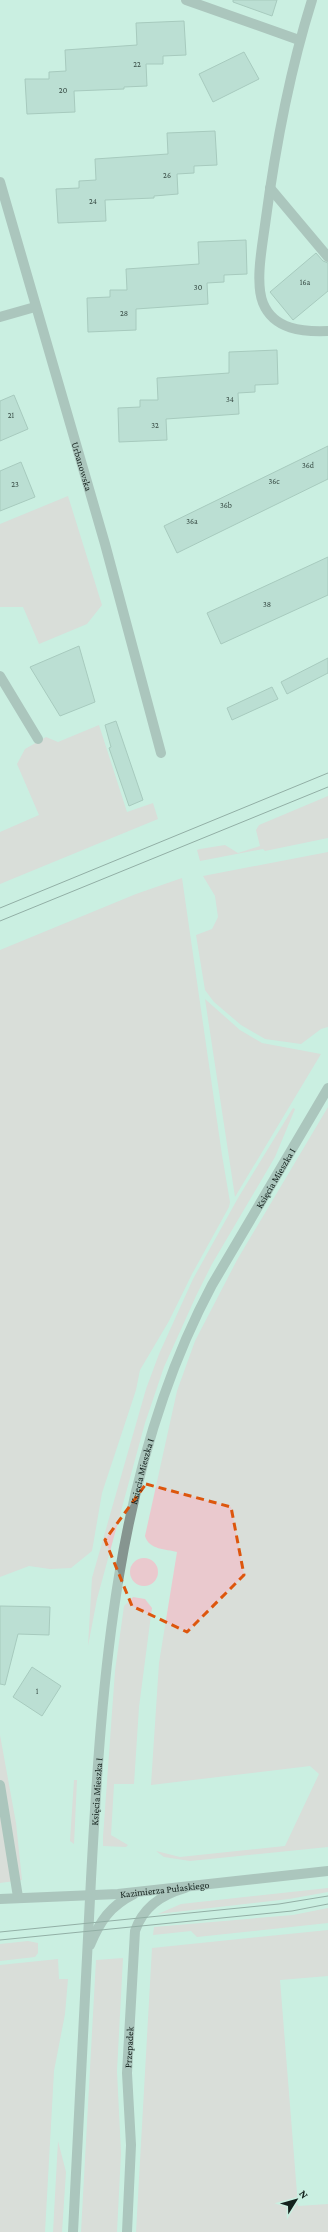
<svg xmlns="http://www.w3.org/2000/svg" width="328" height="2232" viewBox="0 0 328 2232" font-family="'Crimson Pro',serif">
<rect width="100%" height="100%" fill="#caefe1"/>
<path fill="#eac9ce" d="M68 496 102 605 87 624 39 644 23 607H0V524Z
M99 725 127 812 153 803 158 819 0 884V832L39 815 17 764 25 749 46 737 58 742Z
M328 796V838L265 851 263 849 200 861 197 850 200 849 225 845 238 853 260 846 256 830 259 825Z
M328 852V1027L321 1029 301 1044 265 1039 241 1025 214 1002 205 990 196 935 212 929 218 917 215 896 203 876Z
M182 878 222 1155 230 1202 229 1207 192 1274 169 1321 140 1370 136 1390 102 1493 92 1551 71 1568 50 1569 29 1566 0 1577V950L136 894Z
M205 999 240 1030 262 1043 321 1054 235 1197Z
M328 1107V1847L190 1861 164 1857 156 1851 180 1857 285 1846 319 1774 310 1766 151 1785 159 1663 177 1552C166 1549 149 1550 145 1536L177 1391 195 1341 237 1260Z
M293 1108 295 1109 275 1157 212 1264 196 1296 164 1367 145 1423 97 1599 88 1646 92 1578 146 1389 159 1354 193 1279 238 1198Z
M130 1572a14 14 0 1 1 28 0a14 14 0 1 1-28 0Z
M133 1597 145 1599 152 1608 151 1615 139 1707 134 1784H114L111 1835 128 1845 126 1847 103 1846V1837L115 1671 124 1606Z
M0 1735 16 1823 22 1880 0 1883Z
M74 1780H77L74 1844 70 1841Z
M328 1888V1892L289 1899 158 1914 181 1904Z
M328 1908V1923L197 1937 191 1931 153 1935 154 1927 293 1915Z
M328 1930V1976L280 1980 298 2206 328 2204V2232H136L152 1948Z
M28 1941 38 1943V1953L35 1957 0 1961V1944Z
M123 1958 117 2071 121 2153 117 2232H81L96 1960Z
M58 1959 59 1979H68L65 2014 54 2071 45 2232H0V1965Z
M58 2141 66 2172 62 2232H53Z"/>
<path fill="#a9cdc1" stroke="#7c9e92" d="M233 0H277L272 16 233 2Z
M184 21 186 55 163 56V64H146L147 86 124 87V89L74 91 75 112 27 114 25 79H49V72L66 71 65 50 137 45 136 23Z
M244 52 259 79 213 102 199 74Z
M215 131 217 165 194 166V173L177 174 178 194 154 196V198L105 200 106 221 58 223 56 189 79 188V181L96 180 95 159 168 154 167 133Z
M246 240 247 274 224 275V282L207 283 208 304 136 309V330L88 332 87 298 110 297V290H127L126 269 199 264 198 242Z
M316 253 323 261 328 263V291L293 320 270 292Z
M277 350 278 384 255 385V392L238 393 239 414 166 419 167 440 119 442 118 408 140 407V400H158L157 378 229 373V352Z
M14 395 28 429 0 441V401Z
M328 446V479L177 553 164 526Z
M21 462 35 497 0 511V471Z
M328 557V595L221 644 207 613Z
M79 646 95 702 60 716 30 667Z
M328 658V673L287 694 281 682Z
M272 687 278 699 232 720 227 708Z
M116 721 143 800 129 806 109 748 111 747 105 725Z
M0 1606 50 1607 49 1635 18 1634 5 1685 0 1684Z
M32 1667 61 1686 42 1716 13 1697Z"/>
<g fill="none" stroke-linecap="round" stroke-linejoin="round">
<g stroke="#869590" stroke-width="10">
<path d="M186 0 299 40"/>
<path d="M312 0C289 73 275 149 265 225 262 247 255 283 263 303 274 330 303 332 328 331"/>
<path id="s1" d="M0 182 105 544 161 753"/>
<path d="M270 188 328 257"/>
<path d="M0 317 35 307"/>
<path d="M0 676 38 739"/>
<path d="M0 1785 18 1897"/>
<path id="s2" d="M0 1899 118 1894 328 1871"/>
<path d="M90 1945C100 1921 110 1906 134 1894"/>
<path id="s3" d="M73 2232C79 2114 85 1996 91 1879 102 1677 115 1467 212 1285L328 1088"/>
<path id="s4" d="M127 2232 131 2145 127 2073 135 1931C143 1907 161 1895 185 1888"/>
</g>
<path stroke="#4d625b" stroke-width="1" d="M0 908 328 773
M0 921 328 787
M0 1932 279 1904 328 1896
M0 1940 292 1911 328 1904"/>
</g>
<path d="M0 0H328V2232H0ZM146 1484 231 1507 244 1575 187 1632 132 1606 105 1540Z" fill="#caefe1" fill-opacity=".55" fill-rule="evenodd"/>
<path fill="none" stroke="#dd560d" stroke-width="3" stroke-dasharray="8 5" stroke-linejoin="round" d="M146 1484 231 1507 244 1575 187 1632 132 1606 105 1540Z"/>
<g text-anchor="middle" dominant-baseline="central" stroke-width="3" stroke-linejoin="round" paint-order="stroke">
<g font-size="8" fill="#394d46">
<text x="137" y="64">22</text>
<text x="63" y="90">20</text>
<text x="167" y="175">26</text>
<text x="93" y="201">24</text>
<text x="305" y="282">16a</text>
<text x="198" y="287">30</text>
<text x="124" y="313">28</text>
<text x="230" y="399">34</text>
<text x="11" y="415">21</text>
<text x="155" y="425">32</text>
<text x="308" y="465">36d</text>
<text x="274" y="481">36c</text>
<text x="15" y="484">23</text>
<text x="226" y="505">36b</text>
<text x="192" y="521">36a</text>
<text x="267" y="604">38</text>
<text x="37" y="1691">1</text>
</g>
<g font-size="10" fill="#14221d" stroke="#caefe1">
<text stroke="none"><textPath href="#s1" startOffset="296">Urbanowska</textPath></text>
<text stroke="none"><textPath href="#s3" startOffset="1089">Księcia Mieszka I</textPath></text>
<text stroke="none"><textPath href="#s3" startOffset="765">Księcia Mieszka I</textPath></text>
<text stroke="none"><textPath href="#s3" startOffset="441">Księcia Mieszka I</textPath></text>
<text stroke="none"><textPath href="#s2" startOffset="165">Kazimierza Pułaskiego</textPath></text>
<text stroke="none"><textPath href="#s4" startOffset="185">Przepadek</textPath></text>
</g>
</g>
<g transform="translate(296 2200) rotate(53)" stroke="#caefe1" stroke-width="3" paint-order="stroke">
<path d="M0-3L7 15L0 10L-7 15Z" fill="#14221d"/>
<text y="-6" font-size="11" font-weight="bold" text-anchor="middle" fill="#14221d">N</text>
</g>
</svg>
